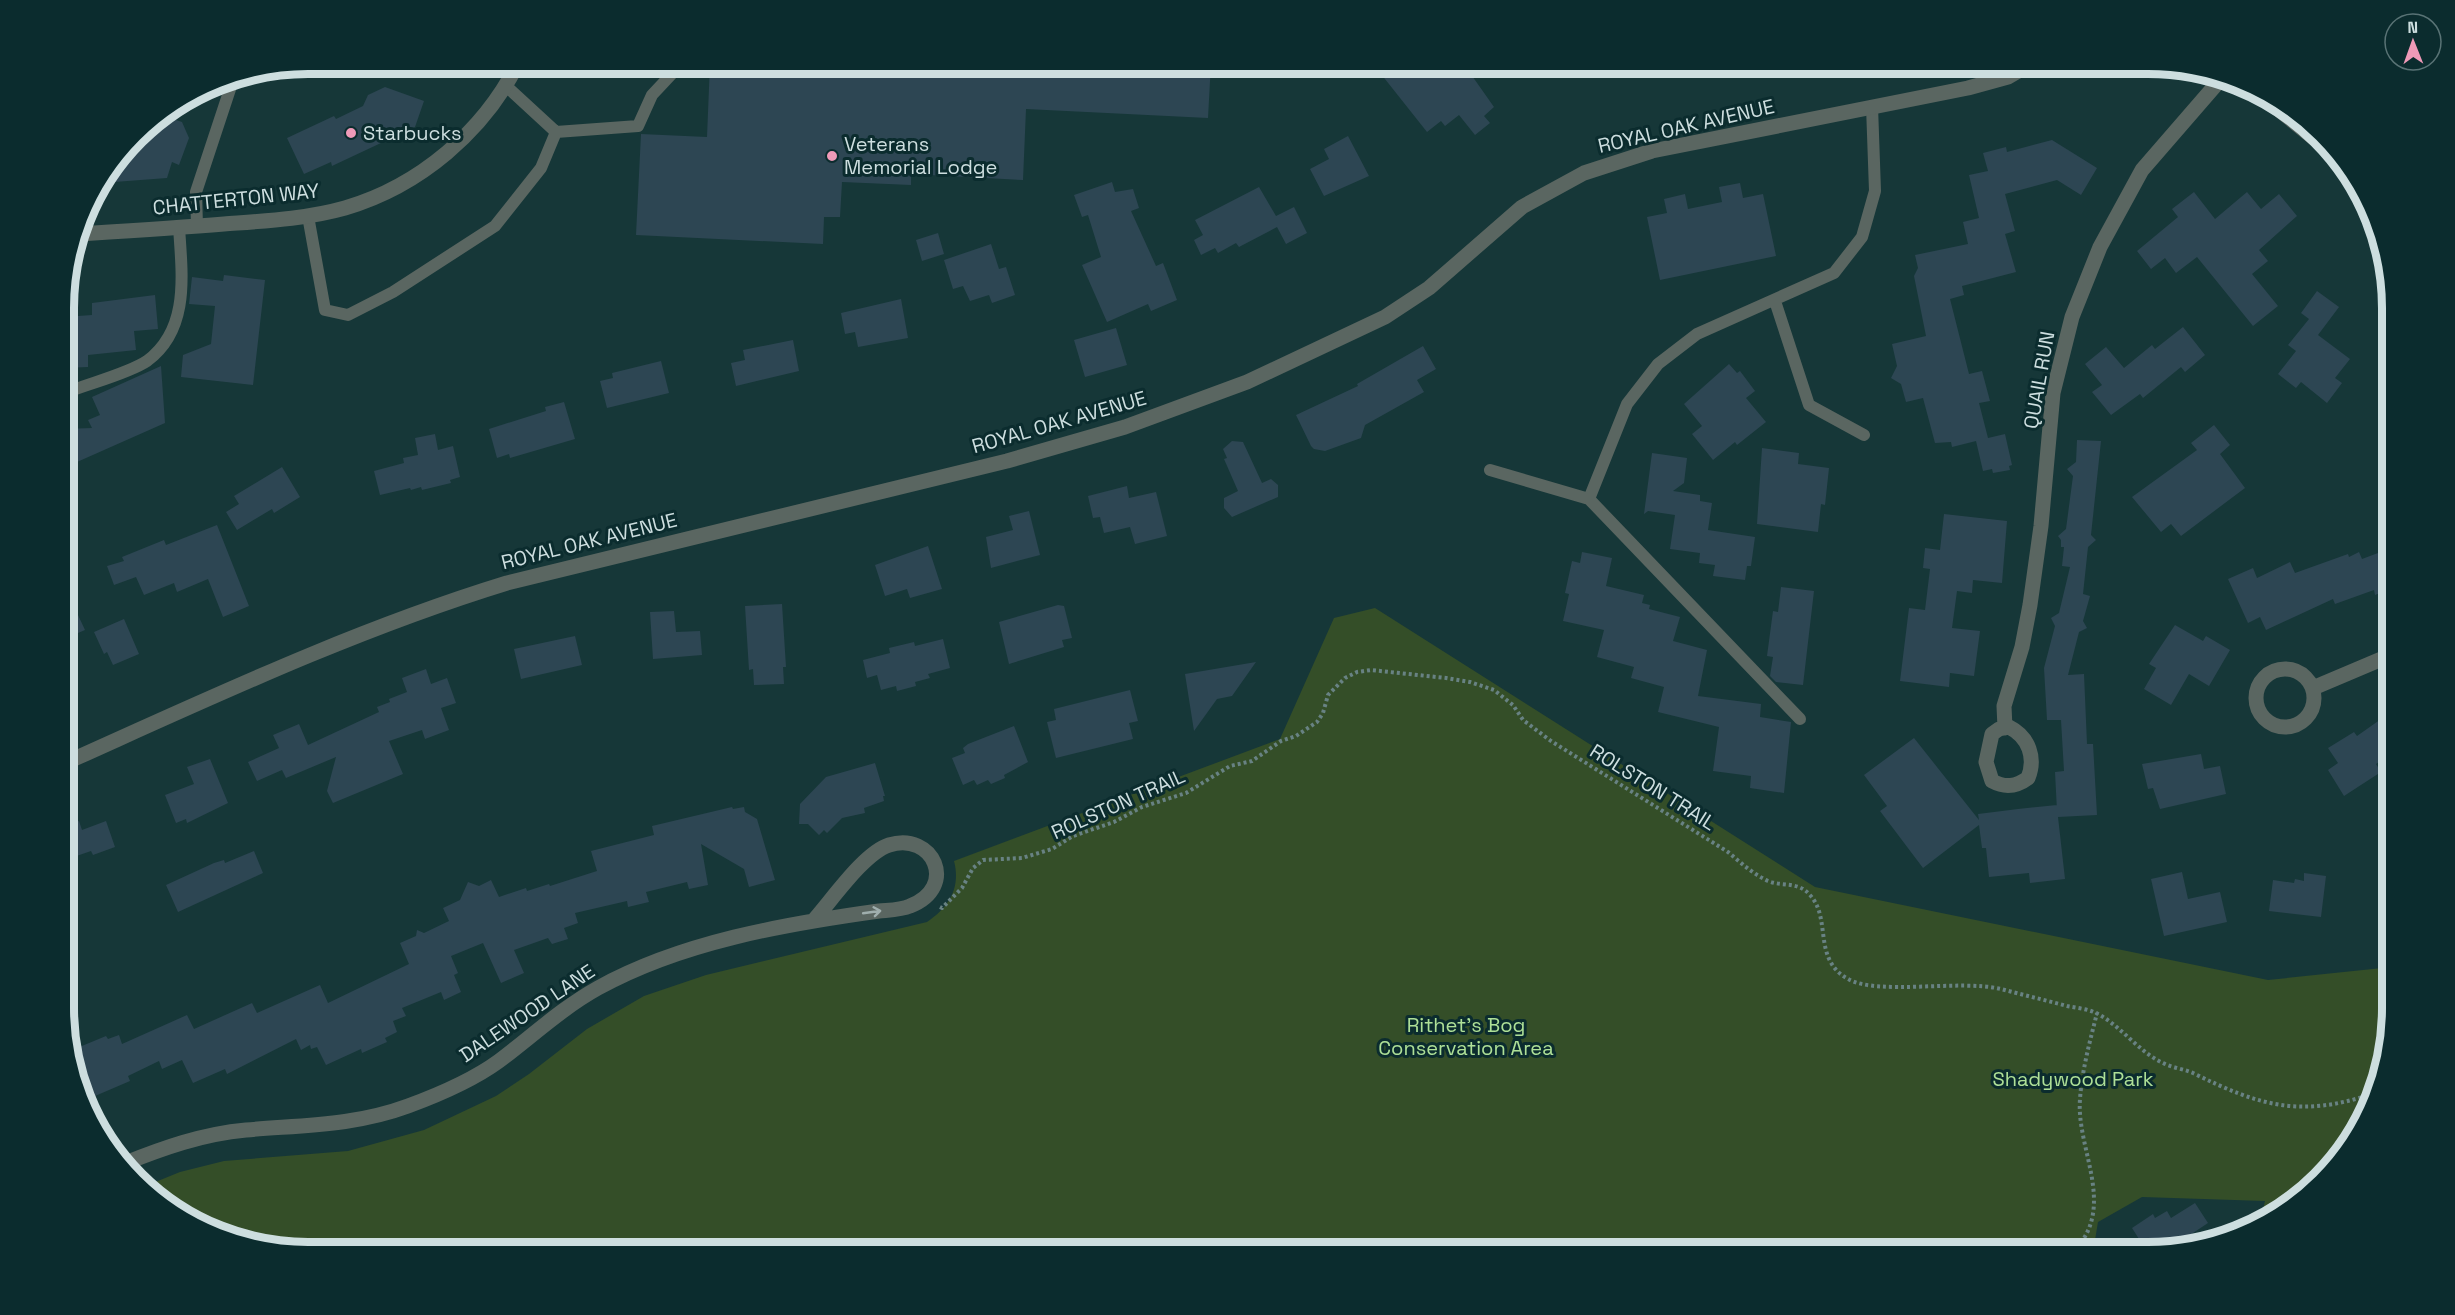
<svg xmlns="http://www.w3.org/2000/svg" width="2455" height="1315" viewBox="0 0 2455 1315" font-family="'Space Grotesk',sans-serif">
<rect width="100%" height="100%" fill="#163738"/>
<path fill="#344e28" d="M1375 608 1815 887 2268 980 2392 967V1008L2367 1116 2331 1169 2283 1211 2260 1222 2265 1201 2142 1197 2098 1222 2093 1252H307L199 1227 148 1185 180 1172 224 1161 348 1151 424 1130 496 1096 529 1074 587 1029 644 996 706 975 927 922C949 907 961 888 954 861L1280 739 1334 618Z"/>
<path fill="#2d4653" d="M710 63H1211L1208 118 1026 109 1023 180 911 174V185L842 182 840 217H824L823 244 636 235 641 134 707 137Z
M1395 63H1403L1412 75 1426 65 1435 77 1452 63H1463L1494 107 1484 116 1490 123 1475 135 1459 115 1445 126 1441 121 1427 132 1381 74Z
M385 87 424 101 415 127 332 166 331 162 304 174 287 138 334 116 336 119 363 106 368 95Z
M161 115 182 122 189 138 179 165 172 162 167 178 101 183 146 124Z
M1348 136 1369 176 1324 196 1310 169 1329 159 1324 149Z
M2052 140 2097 168 2081 195 2057 180 2005 194 2015 231 2005 234 2016 272 1962 286 1964 295 1950 299 1969 374 1982 371 1990 401 1979 403 1988 438 2005 434 2012 465 2009 466 2010 470 1993 473 1992 469 1983 471 1976 441 1952 447 1951 442 1935 443 1923 398 1906 402 1901 384 1891 378 1897 366 1892 344 1926 336 1914 276 1918 268 1915 255 1968 244 1963 222 1979 218 1969 175 1988 171 1983 153 2006 147 2007 152Z
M1112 182 1115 192 1133 189 1139 208 1131 211 1156 266 1163 263 1177 300 1151 311 1148 304 1107 322 1082 265 1101 257 1088 215 1082 217 1074 195Z
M1740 183 1743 198 1763 194 1776 256 1660 280 1647 217 1667 213 1664 199 1685 194 1688 209 1722 202 1719 187Z
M1259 187 1276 216 1294 207 1307 233 1286 244 1277 227 1239 247 1236 243 1218 253 1215 248 1201 255 1194 240 1203 235 1195 220Z
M2194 192 2215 219 2247 192 2261 209 2279 194 2297 216 2259 250 2268 261 2252 274 2278 306 2253 326 2197 257 2176 273 2165 258 2151 269 2137 251 2178 217 2172 209Z
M938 233 944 254 922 261 916 240Z
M991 244 999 269 1006 267 1015 295 992 303 989 295 970 301 963 286 953 289 944 260Z
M224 275 265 280 253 385 181 377 183 355 211 344 215 306 189 304 192 277 223 281Z
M2317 291 2339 307 2318 335 2350 359 2335 378 2342 383 2327 403 2301 382 2296 388 2278 374 2296 351 2288 345 2309 319 2301 313Z
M155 295 158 329 134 331 136 350 88 355V367L64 368V317L92 315V303Z
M901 299 908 338 858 347 855 332 845 334 841 313Z
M2183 327 2205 355 2185 372 2181 367 2143 398 2140 394 2111 415 2092 392 2102 385 2085 364 2106 347 2124 368 2152 345 2155 349Z
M1116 328 1127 365 1085 377 1074 340Z
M793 340 799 371 736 386 731 363 745 360 743 350Z
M1423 346 1436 369 1417 380 1424 392 1365 425 1361 438 1325 451 1314 449 1311 446 1296 415 1358 386 1357 384Z
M661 361 669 393 607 408 600 381 613 378 612 373Z
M1729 364 1737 373 1740 371 1755 391 1746 398 1766 422 1737 445 1735 442 1713 460 1692 434 1702 426 1684 404Z
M161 366 165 423 77 462 64 463V429L92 428 88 420 100 415 92 397Z
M564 402 575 439 510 458 509 454 497 458 489 429 546 411 545 407Z
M2214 425 2230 445 2220 454 2245 488 2181 536 2171 524 2161 532 2132 497 2197 450 2191 443Z
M435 434 438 450 453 446 460 477 450 480 451 483 422 490 421 487 411 490 410 488 380 495 374 471 404 463 403 458 418 455 415 438Z
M2077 440 2101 441 2091 535 2096 540 2088 547 2083 594 2090 596 2083 621 2087 628 2079 632 2068 675 2084 674 2087 744H2093L2097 815 2058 817 2065 879 2030 883 2029 873 1989 877 1986 848H1982L1979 825 1923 868 1880 811 1887 806 1864 775 1914 738 1979 820 1978 814 2018 809 2057 805V811L2055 772 2064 771 2061 720H2047L2044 668 2055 626 2051 618 2059 613 2070 567 2062 566 2064 547H2061V540L2058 536 2066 529 2073 476 2067 469 2076 462Z
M1232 441 1243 442 1262 483 1271 479 1278 485V497L1232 517 1224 508V498L1238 491 1224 459 1227 458 1223 449Z
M1762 448 1799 453 1798 464 1829 468 1825 505 1821 504 1818 532 1757 524Z
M1652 453 1687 458 1684 483 1673 491 1700 495V501L1712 503 1708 530 1755 537 1751 566H1747L1745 580 1713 576 1715 565 1699 563 1700 553 1670 549 1675 515 1648 511 1644 514Z
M282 467 300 497 274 513 272 509 237 530 226 512 239 504 234 496Z
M1127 486 1129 498 1156 492 1167 536 1135 544 1130 527 1104 533 1100 517 1093 518 1088 496Z
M1029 511 1040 555 991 568 986 537 1013 530 1009 516Z
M1944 514 2007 521 2002 583 1973 580 1972 593 1957 591 1952 628 1980 631 1974 676 1950 673 1949 687 1900 681 1909 608 1925 610 1930 569 1923 568 1925 548 1940 550Z
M217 525 249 606 223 617 208 579 177 592 174 583 144 595 136 577 114 585 107 566 124 561 122 557 164 540 166 545Z
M928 546 942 589 910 598 907 589 885 596 875 565Z
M2386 550 2391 564V589L2375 595 2374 590 2335 604 2333 599 2266 630 2260 617 2248 623 2228 579 2253 568 2257 578 2290 562 2295 573 2348 554 2349 557 2359 552 2362 559Z
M1582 552 1612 558 1606 586 1644 595 1642 603 1650 605 1649 609 1680 617 1673 641 1707 650 1698 696 1761 704 1760 717 1791 722 1784 793 1750 788 1751 776 1713 771 1719 727 1658 712 1664 687 1631 678 1634 667 1597 657 1604 630 1563 621 1569 594 1565 593 1572 561 1580 563Z
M64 585 85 630 64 639Z
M1781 587 1814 591 1803 685 1776 682 1770 676 1773 657 1767 656 1773 611 1778 612Z
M782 604 786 667H783L784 684 754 685 753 669 749 670 745 606Z
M1058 605 1064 606 1072 638 1062 640 1064 647 1009 664 999 622Z
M674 611 676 632 700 631 702 655 653 659 650 612Z
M124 619 139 654 113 665 107 652 104 654 94 632Z
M2175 625 2203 641 2206 636 2230 650 2209 686 2189 674 2171 705 2144 689 2156 668 2149 664Z
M575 636 582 665 521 679 514 649Z
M943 639 950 668 928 674 930 678 915 682 916 686 897 691 896 686 881 690 877 675 867 678 863 660 890 653 889 648 914 642 915 646Z
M1256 662 1232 696 1217 699 1194 731 1185 674Z
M426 669 431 684 447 678 456 703 441 708 449 730 425 739 422 730 389 741 403 774 333 803 327 791 336 757 286 778 282 770 257 781 248 762 279 748 273 735 299 724 308 745 379 712 377 707 390 702 389 699 407 692 402 678Z
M1130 690 1138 721 1129 723 1133 739 1056 758 1047 722 1056 720 1054 709Z
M2391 712V754L2376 764 2381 772 2344 796 2328 770 2338 763 2328 748 2354 732 2357 736Z
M1014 726 1028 762 1004 775 1005 778 991 784 988 780 977 785 974 780 963 785 952 758 965 753 963 748 968 744Z
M2201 754 2204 769 2220 766 2226 794 2160 809 2153 788 2148 789 2142 764Z
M210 759 228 803 187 823 186 819 176 823 165 795 194 784 187 767Z
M875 763 885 796H883L884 801 864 808 865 813 842 818 827 833 824 830 819 835 808 824H799L800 804 826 777Z
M732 807 733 809 744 807 745 812 757 819 775 880 749 887 744 869 701 844 708 885 689 889 687 882 646 892 649 902 628 907 627 901 575 913 578 923 564 928 568 939 552 944 548 938 514 950 524 973 501 983 483 943 451 956 458 973 454 975 461 992 444 1000 441 992 402 1008 406 1016 393 1021 397 1032 385 1038 387 1042 362 1053 361 1049 326 1065 317 1047 311 1049 310 1045 301 1050 296 1039 227 1074 225 1069 193 1083 182 1060 162 1069 159 1061 128 1076 130 1081 88 1099 70 1056 79 1052 77 1048 106 1036 108 1039 119 1035 122 1044 187 1015 194 1029 252 1003 257 1013 320 985 328 1003 409 964 400 943 416 936 417 930 424 933 449 921 443 908 460 900 468 882 479 886 491 880 499 897 526 888 527 891 549 884 550 886 597 871 591 851 654 835 652 826Z
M79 821 82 830 106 821 115 847 93 855 91 851 65 860V826Z
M254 851 263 873 178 912 166 885 214 863 224 860 225 863Z
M2182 872 2188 899 2220 892 2227 922 2164 936 2151 879Z
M2304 873 2326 876 2321 917 2269 911 2273 880 2294 883 2295 879 2304 881Z
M2195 1203 2208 1223 2184 1239 2189 1246 2164 1251 2119 1252 2139 1239 2132 1228 2153 1214 2155 1218 2167 1211 2171 1218Z"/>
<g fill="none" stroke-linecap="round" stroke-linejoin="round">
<path stroke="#688283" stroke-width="4" stroke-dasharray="3 3" stroke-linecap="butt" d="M940 907 942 908 962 888 973 868 983 860 1022 858 1052 849 1073 836 1114 822 1142 807 1186 793 1230 766 1252 761 1281 741 1296 736 1317 722 1323 713 1328 695 1345 678 1357 672 1371 670 1446 678 1470 682 1494 690 1513 705 1523 720 1551 741 1728 852C1741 863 1753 874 1768 881 1783 887 1798 881 1810 895 1832 919 1812 959 1848 979 1878 996 1959 979 2001 989 2023 995 2045 1000 2067 1006 2077 1008 2089 1009 2098 1014 2122 1027 2139 1052 2163 1063 2173 1068 2184 1069 2193 1073 2260 1106 2300 1118 2372 1094
M2073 1252C2118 1207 2076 1150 2080 1099 2082 1070 2090 1041 2097 1013"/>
<path stroke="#5a6661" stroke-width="12" d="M506 86 556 132 638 126 652 95 682 63
M308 216 325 310 348 315 393 292 495 226 541 168 556 132
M197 226 196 192 234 77
M1775 301 1809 405 1864 435
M64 391 73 390C94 382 129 373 147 361 190 329 182 275 179 227
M1490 470 1589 499 1800 719
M1589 499 1627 404 1658 364 1697 334 1834 273 1862 237 1875 191 1872 106"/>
<path stroke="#5a6661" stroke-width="15" d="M2251 87 2342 161
M2256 698a29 29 0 1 1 58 0a29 29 0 1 1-58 0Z
M2313 688 2391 655
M2009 727C2029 737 2036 758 2028 778 2016 787 2005 788 1992 781L1986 762 1992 734 1999 729Z
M2005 728 2004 706 2022 647 2030 605 2041 526 2053 393 2072 317 2100 247 2142 170 2220 80
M65 763C210 698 354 630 507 583L1007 461 1125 427 1247 382 1385 317 1429 288 1522 207 1584 173 1652 151 1968 88 2008 77 2032 63
M123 1164C163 1148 202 1134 246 1130 302 1125 354 1126 408 1106 438 1095 473 1080 499 1061 531 1037 562 1008 598 988 681 942 785 924 879 911 889 910 901 910 910 906 959 887 933 831 889 845 864 853 832 900 814 920"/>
<path stroke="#5a6661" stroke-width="15" d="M79 234C127 231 176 228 224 224 264 221 306 219 345 208 420 186 484 131 518 63"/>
</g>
<defs><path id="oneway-shaft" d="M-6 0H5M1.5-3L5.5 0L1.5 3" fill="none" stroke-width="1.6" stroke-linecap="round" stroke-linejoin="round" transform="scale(1.5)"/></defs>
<use stroke="#9faead" href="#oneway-shaft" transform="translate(872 912) rotate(-8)"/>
<g fill="#ef9ab8" stroke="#0b2c2e" stroke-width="2">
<circle cx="351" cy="133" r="6"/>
<circle cx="832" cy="156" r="6"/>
</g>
<g text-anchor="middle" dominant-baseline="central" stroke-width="6" stroke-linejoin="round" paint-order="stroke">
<g font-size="20" fill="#cddedf" stroke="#0b2c2e">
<text transform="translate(1686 126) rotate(-13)">ROYAL OAK AVENUE</text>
<text transform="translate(236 199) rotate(-6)">CHATTERTON WAY</text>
<text transform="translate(2039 380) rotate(-80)">QUAIL RUN</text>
<text transform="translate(1059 422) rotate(-16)">ROYAL OAK AVENUE</text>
<text transform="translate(589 541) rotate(-14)">ROYAL OAK AVENUE</text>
<text transform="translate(1653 787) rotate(32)">ROLSTON TRAIL</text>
<text transform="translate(1118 804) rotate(-24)">ROLSTON TRAIL</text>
<text transform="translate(527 1013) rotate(-34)">DALEWOOD LANE</text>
</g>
<g font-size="20" fill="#cddedf" stroke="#0b2c2e" text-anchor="start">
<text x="363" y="133">Starbucks</text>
<text x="844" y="144">Veterans<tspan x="844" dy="23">Memorial Lodge</tspan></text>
</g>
<g font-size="20" fill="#aee097" stroke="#0b2c2e">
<text x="1466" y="1025">Rithet's Bog<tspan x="1466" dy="23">Conservation Area</tspan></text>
<text x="2073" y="1079">Shadywood Park</text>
</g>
</g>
<path d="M0 0H2455V1315H0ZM308 74H2148A234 234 0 0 1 2382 308V1008A234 234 0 0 1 2148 1242H308A234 234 0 0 1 74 1008V308A234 234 0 0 1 308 74Z" fill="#0b2c2e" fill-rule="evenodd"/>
<path fill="none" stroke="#cddedf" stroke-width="8" d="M308 74H2148A234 234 0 0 1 2382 308V1008A234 234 0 0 1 2148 1242H308A234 234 0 0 1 74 1008V308A234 234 0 0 1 308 74Z"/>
<g transform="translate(2413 42) rotate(359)"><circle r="28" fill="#0b2c2e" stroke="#597375" stroke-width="1.5"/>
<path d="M0-4.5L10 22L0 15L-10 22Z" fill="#ef9ab8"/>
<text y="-9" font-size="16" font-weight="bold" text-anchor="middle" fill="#cddedf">N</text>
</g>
</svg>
